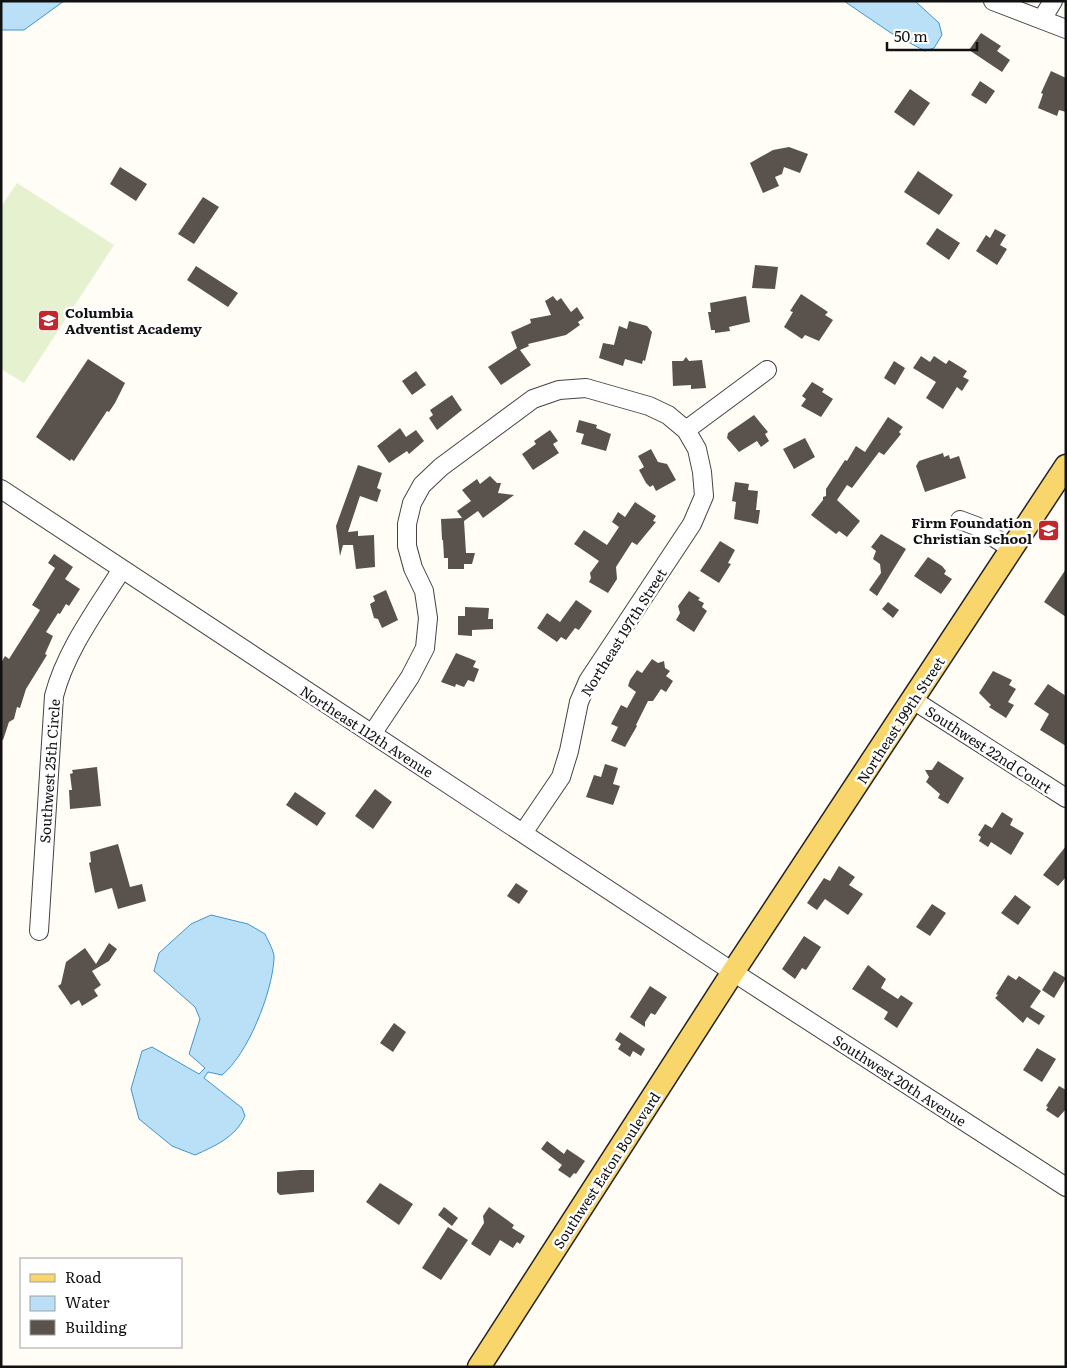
<svg xmlns="http://www.w3.org/2000/svg" width="1067" height="1368" viewBox="0 0 1067 1368" font-family="Literata,serif">
<rect width="100%" height="100%" fill="#fffdf5"/>
<path fill="#e6f2cf" d="M17 183 114 245 24 383 1 369V207Z"/>
<path fill="#b9e0f7" stroke="#3f96cf" d="M1 1H64L24 30H1Z
M844 1H915L939 23 942 35 934 48 925 51 891 33Z
M211 915 248 924 265 934C268 941 275 952 274 959 272 993 248 1054 222 1075L208 1072 204 1078 242 1108 245 1116C236 1137 215 1146 195 1155L172 1146 139 1119 131 1089 142 1051 152 1047 199 1074 205 1068 189 1054 200 1019 195 1007 154 971 159 953 191 924Z"/>
<path fill="#5a524d" d="M981 33 1001 46 997 51 1010 60 1002 72 969 50Z
M1051 71 1066 78V112L1059 110 1057 116 1038 108 1043 94 1041 93Z
M980 81 995 91 986 104 971 95Z
M910 89 930 103 914 126 894 112Z
M789 147 808 154 800 173 784 167 782 174 775 177 779 186 763 193 750 163 773 150Z
M120 167 147 184 136 201 110 184Z
M918 171 953 195 939 215 904 192Z
M203 197 219 207 194 244 178 234Z
M937 228 960 243 949 260 926 244Z
M995 229 1006 235 1000 245 1007 249 997 265 976 251 986 235 990 238Z
M755 265 778 267 775 289 752 288Z
M196 266 238 293 228 307 187 280Z
M801 294 828 312 825 315 833 320 819 341 805 335 802 339 784 327 793 312 790 311Z
M553 296 557 301 561 298 571 312 577 307 584 318 578 322 580 325 566 335 528 344 529 346 520 350 531 365 501 385 488 367 517 348 511 332 531 323 530 319 551 315 545 301Z
M746 296 750 322 729 327 730 331 715 333V330H711L708 312H711L710 303Z
M629 321 647 326 652 332 645 361 643 360 642 364 625 359 623 366 599 358 603 343 614 345 619 326 627 329Z
M921 356 930 362 934 356 946 364 949 360 967 371 963 377 969 380 962 391 957 387 943 409 926 398 936 382 913 368Z
M686 357 689 361 702 360 706 388 691 389V385L673 386 672 361H683Z
M88 359 125 383 115 403 109 412 107 411 74 461 71 459 70 461 36 437Z
M894 361 905 368 895 385 884 378Z
M416 371 426 385 412 395 402 381Z
M812 382 824 389 822 392 833 399 821 417 801 406 806 399 802 396Z
M452 395 462 410 437 430 429 418 433 415 430 410Z
M754 415 768 432 765 434 769 441 761 447 757 441 739 452 727 438 728 433Z
M888 417 903 427 899 432 901 434 884 455 879 452 852 488 847 485 837 500 860 521 847 537 839 531 836 534 811 515 823 500V497L826 496V489L845 460 847 461 856 446 865 452Z
M579 420 597 425 596 428 611 434 606 451 581 444 584 434 576 432Z
M400 428 406 437 416 430 424 441 409 454 407 451 389 463 377 446Z
M550 430 558 441 553 444 559 453 533 470 522 454 536 444 534 441Z
M805 438 815 457 794 469 783 449Z
M651 449 658 462 667 464 676 480 656 491 653 485 650 487 646 483 639 470 644 467 638 456Z
M943 453 944 457 949 455 950 459 959 456 966 478 925 492 916 466 919 461Z
M358 465 382 473 377 488 381 490 377 502 360 496 348 532 358 531V536L374 535 375 567 356 569 353 545H343L340 556 336 526Z
M490 476 497 483H501L498 493 514 495 483 518 478 511 464 521 466 553H475L472 564H464V569H448V558H444L443 540H442L441 519 462 518 457 511 471 501 462 490 477 479 480 484Z
M735 482 749 484 748 490 758 491 756 510H760L758 524 734 519 736 502 732 501Z
M635 502 656 516 653 521 656 522 637 545 632 542 616 567 617 579 608 593 589 582 591 578 590 573 599 561 574 544 584 530 607 545 619 527 612 522 618 512 625 517Z
M881 534 906 549 877 596 869 590 881 573 880 564 873 559 876 551 871 547Z
M720 541 735 550 728 563 731 564 719 583 700 571Z
M54 554 73 567 65 579 80 589 69 606 66 604 60 614 58 613 46 632 53 636 45 654 47 655 26 689 20 708 17 707 14 719 9 722 3 740 1 739V663L5 656 9 659 40 610 32 605 55 568 48 563Z
M928 557 942 566 946 571 944 574 952 579 941 594 914 576Z
M1066 569V617L1044 602Z
M386 590 398 620 382 628 378 619 374 618 370 604 375 601 373 596Z
M689 591 700 598 698 600 704 603 702 607 707 611 694 632 676 620 680 613 678 606Z
M576 600 592 611 579 630 575 628 566 640 561 637 557 642 537 628 547 613 560 622Z
M888 602 899 610 893 618 882 609Z
M465 607 489 608 488 619H493V629L472 630V636L458 635V616H465Z
M456 653 476 661 473 667 479 669 474 682 468 680 464 687 456 684 455 687 441 682Z
M652 659 658 663 664 661 665 668 670 671 666 676 673 681 666 692 661 689 653 701H648L636 725 637 726 625 747 611 741 618 727 611 724 621 705 627 708 636 692 628 686 630 680 637 670 642 673Z
M993 671 1012 680 1009 685 1016 689 1008 702 1014 705 1006 718 989 707 991 705 979 693Z
M1048 684 1066 696V746L1040 730 1049 714 1034 704Z
M938 761 964 778 948 804 938 798 940 794 926 782 929 777 925 770H932Z
M605 764 618 768 613 784 620 786 613 805 586 797 594 775 601 777Z
M97 767 101 806 70 809 69 790H72L70 774 73 773 72 770Z
M375 789 392 802 373 829 355 816Z
M295 792 326 813 317 826 286 805Z
M1002 812 1013 819 1010 825 1024 833 1011 855 991 842 988 847 979 841 981 837 978 835 985 824 992 828Z
M118 844 130 887 142 884 146 901 118 909 112 888 95 893 89 863 91 862 90 852Z
M1066 846V877L1058 886 1043 875Z
M839 866 855 877 849 885 863 894 848 915 825 899 817 910 807 903 824 878 830 881Z
M516 883 528 891 519 904 507 896Z
M1015 895 1031 907 1018 925 1001 913Z
M932 904 946 913 930 936 916 927Z
M804 936 821 947 806 970 802 968 795 979 782 969Z
M109 943 117 949 109 961 92 971 101 985 94 990 98 996 82 1006 79 1000 71 1005 58 986 61 984 66 962 85 948 96 964Z
M868 965 886 979 881 988 898 999 901 995 913 1003 897 1028 884 1019 888 1012 852 989Z
M1054 971 1066 978 1054 998 1042 990Z
M1008 975 1016 980 1019 976 1041 991 1030 1007 1045 1016 1039 1025 1027 1017 1023 1023 995 998 998 995 996 994Z
M650 986 667 997 655 1015 651 1013 645 1022V1027L630 1017Z
M394 1023 406 1032 393 1052 380 1043Z
M620 1032 645 1049 641 1056 633 1051 630 1057 618 1049 621 1044 615 1040Z
M1037 1048 1056 1059 1042 1082 1023 1070Z
M1059 1086 1066 1090V1109L1058 1118 1046 1110 1048 1107 1046 1106Z
M547 1141 564 1154 567 1149 585 1161 576 1174 574 1173 570 1178 558 1170 562 1165 541 1149Z
M300 1170H314V1192L280 1195 277 1192V1172Z
M380 1183 413 1204 399 1225 366 1202Z
M444 1207 458 1218 452 1226 438 1215Z
M489 1207 514 1225 512 1228 525 1236 520 1244 517 1242 513 1248 500 1240 490 1256 471 1244 484 1223 483 1216Z
M448 1227 468 1240 441 1280 422 1268Z"/>
<g fill="none" stroke-linecap="round" stroke-linejoin="round">
<defs>
<path id="minor" d="M993 1 1066 29
M1042 19 1053 1
M686 430 767 370
M1 489 733 972 1066 1187
M960 520 976 526 1012 549
M913 700 1066 798
M372 734 410 677 425 648 428 618 424 591 413 568 407 546V524L412 503 422 485 441 467 533 399 559 390 586 388 649 406 668 415 686 430 697 449 702 472 704 496 692 524 588 681 579 702 569 751 561 777 523 833
M39 931 54 696C66 650 97 609 122 569"/>
<path id="major" d="M479 1367 733 972 1066 466"/>
</defs>
<use href="#minor" stroke="#444" stroke-width="20"/>
<use href="#major" stroke="#222" stroke-width="25"/>
<use href="#minor" stroke="#fff" stroke-width="18"/>
<use href="#major" stroke="#f9d66b" stroke-width="22"/>
</g>
<defs>
<symbol id="school-square" viewBox="-11 -11 22 22"><rect x="-9" y="-9" width="18" height="18" rx="4" fill="#c4262e" stroke="#fff"/><path d="M0-5L7-2L0 1L-7-2ZM-4 1L0 2.5L4 1V4Q0 6-4 4Z" fill="#fff"/></symbol>
</defs>
<g fill-rule="evenodd">
<use href="#school-square" x="36" y="308" width="25" height="25"/>
<use href="#school-square" x="1036" y="518" width="25" height="25"/>
</g>
<g text-anchor="middle" dominant-baseline="central" stroke-width="5" stroke-linejoin="round" paint-order="stroke">
<g font-size="14" font-weight="bold" fill="#111" stroke="#fff" text-anchor="start">
<text x="65" y="312">Columbia<tspan x="65" dy="16">Adventist Academy</tspan></text>
<text x="1032" y="522" text-anchor="end">Firm Foundation<tspan x="1032" dy="16">Christian School</tspan></text>
</g>
<g font-size="14" fill="#111" stroke="#fff">
<text transform="translate(623 632) rotate(-58)">Northeast 197th Street</text>
<text transform="translate(900 720) rotate(-57)">Northeast 199th Street</text>
<text transform="translate(367 731) rotate(33)">Northeast 112th Avenue</text>
<text transform="translate(989 749) rotate(33)">Southwest 22nd Court</text>
<text transform="translate(49 771) rotate(-86)">Southwest 25th Circle</text>
<text transform="translate(900 1080) rotate(33)">Southwest 20th Avenue</text>
<text transform="translate(606 1170) rotate(-57)">Southwest Eaton Boulevard</text>
</g>
</g>
<rect width="1067" height="1368" fill="none" stroke="#111111" stroke-width="5"/>
<rect x="20" y="1258" width="162" height="90" fill="#ffffff" stroke="#a0a0a0"/>
<rect x="30" y="1274" width="25" height="8" fill="#f9d66b" stroke="#a0a0a0"/>
<text x="65" y="1283" font-size="15" fill="#111111">Road</text>
<rect x="30" y="1296" width="25" height="15" fill="#b9e0f7" stroke="#a0a0a0"/>
<text x="65" y="1308" font-size="15" fill="#111111">Water</text>
<rect x="30" y="1320" width="25" height="15" fill="#5a524d" stroke="#a0a0a0"/>
<text x="65" y="1333" font-size="15" fill="#111111">Building</text>
<path d="M887 42v8h90v-8" fill="none" stroke="#111111" stroke-width="2.5"/>
<text x="894" y="42" font-size="15" fill="#111111" stroke="#ffffff" stroke-width="4" paint-order="stroke">50 m</text>
</svg>
